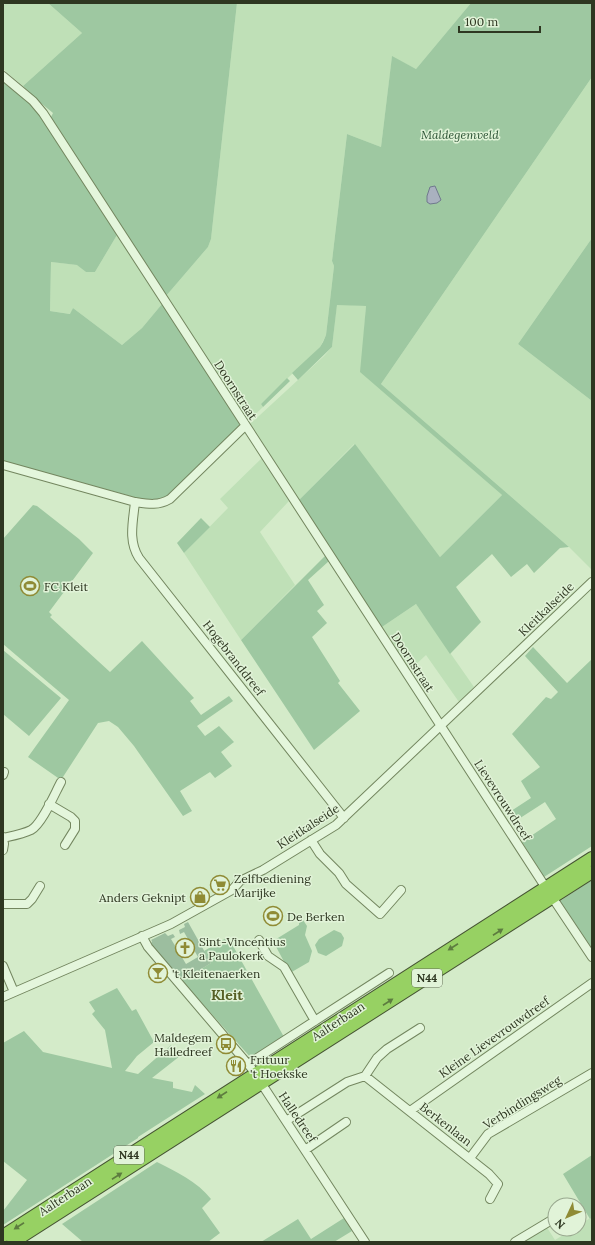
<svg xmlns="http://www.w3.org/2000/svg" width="595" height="1245" viewBox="0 0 595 1245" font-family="Lora,serif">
<rect width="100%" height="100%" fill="#d4ebc9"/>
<path fill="#bfe0b7" d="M6 3H48L82 33 23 86 3 69V6Z
M237 3H471L416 69 392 57 381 147 347 134 332 261 334 266 326 335 320 347 261 404 263 407 247 422 166 296 208 247 211 239Z
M592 77V238L518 344 592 401V570L569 547 381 384Z
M117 235 162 304 142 328 122 345 73 308 71 314 50 311 51 262 78 265 86 272H95Z
M337 304 366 306 361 372 502 495 440 557 354 444 298 501 249 425 324 356 332 347Z
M262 458 289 501 260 532 295 585 241 640 184 553 228 508 220 499Z
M416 604 474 687 459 702 426 655 410 670 382 627Z
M592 1217V1242H528L525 1238 546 1226 555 1240 573 1229H579V1225Z"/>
<path fill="#9ec8a1" d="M48 3H237L211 239 208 247 166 296 51 117 53 113 36 99 23 86 82 33Z
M471 3H592V77L381 384 569 547 560 548 534 573 527 564 511 577 492 554 456 587 481 622 450 654 416 604 382 627 298 501 355 444 440 557 502 495 360 372 366 306 337 305 332 347 298 380 292 373 320 347 323 342 326 335 334 266 332 261 347 134 381 147 392 56 416 69Z
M3 81 36 109 117 235 95 272H86L77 265 51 262 50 311 70 314 73 308 122 345 142 328 162 304 239 420 240 424 238 427 170 494 162 500H145L3 461Z
M592 238V401L518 344Z
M287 378 290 381 263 407 261 404Z
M33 505 37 506 79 539 93 553 49 612 52 615 50 617 110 672 142 641 194 698 190 701 201 715 229 696 233 701 197 726 205 736 219 726 234 742 221 752 232 766 215 778 210 772 180 791 192 811 183 816 134 746 118 727 109 721 98 723 61 780 28 757 69 700 3 644V539Z
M201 518 210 527 184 553 177 543Z
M325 556 329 561 308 580 324 605 317 611 327 623 312 637 340 681 338 683 360 711 314 750 241 640Z
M533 647 567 683 592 659V846L544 877 522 842 556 819 545 802 514 822 508 813 531 798 521 781 540 767 512 734 546 697 551 699 558 692 525 656Z
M3 650 61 698 29 736 3 714Z
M592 880V950L560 901Z
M303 920 307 926 305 935 312 951 309 962 290 973 273 941 299 925V923Z
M334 930 341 933 344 938 342 946 326 956 318 953 315 945 319 939Z
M228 937 284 1037 252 1059 182 981 211 963 204 951Z
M117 988 132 1011 136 1009 154 1042 137 1056 125 1071 138 1074 171 1045 180 1056 152 1078 173 1082V1088L192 1092 195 1085 205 1094 138 1137V1138L3 1225V1211L27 1180 3 1161V1043L24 1031 43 1052 112 1068 105 1030 92 1014 95 1011 89 1002Z
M592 1155V1217L590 1219 563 1174Z
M157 1162C175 1171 198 1182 211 1199L202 1208 220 1233 208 1242H83L62 1224Z
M344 1218 352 1231 334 1242H261L298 1219 311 1239Z"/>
<path fill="#9cbe9f" d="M188 922 211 963 182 981 151 944 152 941 151 940 165 933 168 936 173 934 175 937 171 939 186 964 198 957 184 932 180 934 179 930 185 927 184 924Z"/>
<path fill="#a9b1bf" stroke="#70798d" d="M435 186 441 200 437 203 430 204 427 202V196L430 187Z"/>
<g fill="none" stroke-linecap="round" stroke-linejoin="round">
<defs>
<path id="minor" d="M3 76 33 101 43 113 546 888
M3 465 135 502C148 504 158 506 170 499L245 426
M135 502C133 522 128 541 139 558L344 818
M3 772H4L3 775
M49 804 71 817 75 821V829L65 845
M3 837 4 844 3 850
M3 838C12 836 23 834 31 830 42 824 55 793 61 782
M311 840 320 854 339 873 346 884 380 914 401 890
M552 897 592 957
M3 904H27L32 899 40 886
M142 936 148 947 252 1069 365 1242
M259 940 268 956 284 967 315 1021
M3 966 14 992
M3 997 171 924 232 890 240 881 263 870 336 825 592 582
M248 1064 389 973
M365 1076 489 1174 498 1184 490 1199
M410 1111 592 983
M286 1121 347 1082 365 1076 377 1058 387 1049 420 1028
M305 1150 346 1122
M470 1158 488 1134 592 1073
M515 1242 555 1218"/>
<path id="highway" d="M3 1236 592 858
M13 1242 592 872"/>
</defs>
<use href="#minor" stroke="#73865f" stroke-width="10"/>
<use href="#highway" stroke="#465433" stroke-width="14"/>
<use href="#minor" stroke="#e4f6dc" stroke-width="8"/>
<use href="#highway" stroke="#97d163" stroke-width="12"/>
</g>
<defs><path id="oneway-solid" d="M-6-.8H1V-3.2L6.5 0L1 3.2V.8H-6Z"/></defs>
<g fill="#5d7c3f">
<use href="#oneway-solid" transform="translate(498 932) rotate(-33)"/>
<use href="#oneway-solid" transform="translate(453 947) rotate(147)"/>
<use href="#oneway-solid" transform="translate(388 1002) rotate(-33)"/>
<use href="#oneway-solid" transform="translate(222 1095) rotate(147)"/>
<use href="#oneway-solid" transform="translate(117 1176) rotate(-33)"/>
<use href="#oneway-solid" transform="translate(19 1226) rotate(147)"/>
</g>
<defs>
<symbol id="stadium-ring" viewBox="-11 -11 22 22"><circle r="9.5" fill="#e1f3d8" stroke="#8f8b35" stroke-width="1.5"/><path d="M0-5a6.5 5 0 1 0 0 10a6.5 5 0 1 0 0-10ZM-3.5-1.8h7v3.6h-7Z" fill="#8f8b35"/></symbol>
<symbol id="supermarket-ring" viewBox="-11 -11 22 22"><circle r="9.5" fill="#e1f3d8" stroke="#8f8b35" stroke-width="1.5"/><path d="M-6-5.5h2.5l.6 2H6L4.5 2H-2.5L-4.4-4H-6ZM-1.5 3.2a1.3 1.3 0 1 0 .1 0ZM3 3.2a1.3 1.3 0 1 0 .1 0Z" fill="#8f8b35"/></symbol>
<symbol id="shop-ring" viewBox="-11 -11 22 22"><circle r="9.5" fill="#e1f3d8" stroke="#8f8b35" stroke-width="1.5"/><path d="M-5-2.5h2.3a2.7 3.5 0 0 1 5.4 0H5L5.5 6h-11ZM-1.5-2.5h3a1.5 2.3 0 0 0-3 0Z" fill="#8f8b35"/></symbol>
<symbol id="church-ring" viewBox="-11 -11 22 22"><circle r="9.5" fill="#e1f3d8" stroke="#8f8b35" stroke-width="1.5"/><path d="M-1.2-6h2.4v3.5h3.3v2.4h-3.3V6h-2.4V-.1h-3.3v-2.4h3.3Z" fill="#8f8b35"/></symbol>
<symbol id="bar-ring" viewBox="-11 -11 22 22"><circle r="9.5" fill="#e1f3d8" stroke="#8f8b35" stroke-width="1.5"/><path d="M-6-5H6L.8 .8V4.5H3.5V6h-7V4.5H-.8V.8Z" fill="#8f8b35"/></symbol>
<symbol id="bus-ring" viewBox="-11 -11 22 22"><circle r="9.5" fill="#e1f3d8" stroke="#8f8b35" stroke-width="1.5"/><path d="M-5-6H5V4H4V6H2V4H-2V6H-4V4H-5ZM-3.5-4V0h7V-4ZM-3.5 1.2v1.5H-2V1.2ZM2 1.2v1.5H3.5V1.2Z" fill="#8f8b35"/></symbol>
<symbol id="restaurant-ring" viewBox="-11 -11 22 22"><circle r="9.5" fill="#e1f3d8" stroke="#8f8b35" stroke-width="1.5"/><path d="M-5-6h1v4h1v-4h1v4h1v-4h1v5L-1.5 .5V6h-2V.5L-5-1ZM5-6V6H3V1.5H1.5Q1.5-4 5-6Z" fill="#8f8b35"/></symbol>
</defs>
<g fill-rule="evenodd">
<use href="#stadium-ring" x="19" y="575" width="22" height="22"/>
<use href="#supermarket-ring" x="209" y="874" width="22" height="22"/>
<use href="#shop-ring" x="189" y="886" width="22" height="22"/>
<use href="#stadium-ring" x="262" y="905" width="22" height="22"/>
<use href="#church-ring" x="174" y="937" width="22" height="22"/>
<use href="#bar-ring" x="147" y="962" width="22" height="22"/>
<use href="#bus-ring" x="215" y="1033" width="22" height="22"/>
<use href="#restaurant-ring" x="225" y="1055" width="22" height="22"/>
</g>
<g text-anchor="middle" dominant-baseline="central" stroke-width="3" stroke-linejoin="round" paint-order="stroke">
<g fill="#e1f3d8" stroke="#646f58" stroke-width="1">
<rect x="412" y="969" width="30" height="18" rx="3"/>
<rect x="114" y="1146" width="30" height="18" rx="3"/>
</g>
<g font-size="11" font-weight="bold" fill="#2e3721">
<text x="427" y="978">N44</text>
<text x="129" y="1155">N44</text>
</g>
<g font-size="12" font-style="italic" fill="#2a5233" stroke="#e1f3d8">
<text x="460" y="134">Maldegemveld</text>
</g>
<g font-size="12" fill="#2e3721" stroke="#e1f3d8">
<text transform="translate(236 390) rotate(57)">Doornstraat</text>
<text transform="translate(546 609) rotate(-44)">Kleitkalseide</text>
<text transform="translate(234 658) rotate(52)">Hogebranddreef</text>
<text transform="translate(413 662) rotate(57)">Doornstraat</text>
<text transform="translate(503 800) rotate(57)">Lievevrouwdreef</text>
<text transform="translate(308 826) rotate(-33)">Kleitkalseide</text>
<text transform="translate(338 1021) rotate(-33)">Aalterbaan</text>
<text transform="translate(494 1037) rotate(-35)">Kleine Lievevrouwdreef</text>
<text transform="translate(522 1102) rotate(-32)">Verbindingsweg</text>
<text transform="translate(298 1117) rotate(56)">Halledreef</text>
<text transform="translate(446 1124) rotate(38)">Berkenlaan</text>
<text transform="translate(65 1196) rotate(-33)">Aalterbaan</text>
</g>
<g font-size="12" fill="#2e3721" stroke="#e1f3d8" text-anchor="start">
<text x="44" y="586">FC Kleit</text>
<text x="234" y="878">Zelfbediening<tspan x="234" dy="14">Marijke</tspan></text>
<text x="186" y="897" text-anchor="end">Anders Geknipt</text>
<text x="287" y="916">De Berken</text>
<text x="199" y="941">Sint-Vincentius<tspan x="199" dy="14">a Paulokerk</tspan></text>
<text x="172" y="973">'t Kleitenaerken</text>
<text x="212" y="1037" text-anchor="end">Maldegem<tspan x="212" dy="14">Halledreef</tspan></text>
<text x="250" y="1059">Frituur<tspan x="250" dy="14">'t Hoekske</tspan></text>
</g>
<g font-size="14" font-weight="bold" fill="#566025" stroke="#e1f3d8">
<text x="227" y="995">Kleit</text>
</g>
</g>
<rect width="595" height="1245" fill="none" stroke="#2e3721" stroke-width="8"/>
<g transform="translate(567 1217) rotate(226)"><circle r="19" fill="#e1f3d8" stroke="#99a88f"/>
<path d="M0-3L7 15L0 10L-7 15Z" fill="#8f8b35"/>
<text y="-6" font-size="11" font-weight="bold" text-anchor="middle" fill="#2e3721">N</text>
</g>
<path d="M459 26v6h81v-6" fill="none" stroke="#2e3721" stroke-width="2"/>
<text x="465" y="26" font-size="12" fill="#2e3721" stroke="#e1f3d8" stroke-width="3" paint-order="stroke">100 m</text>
</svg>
